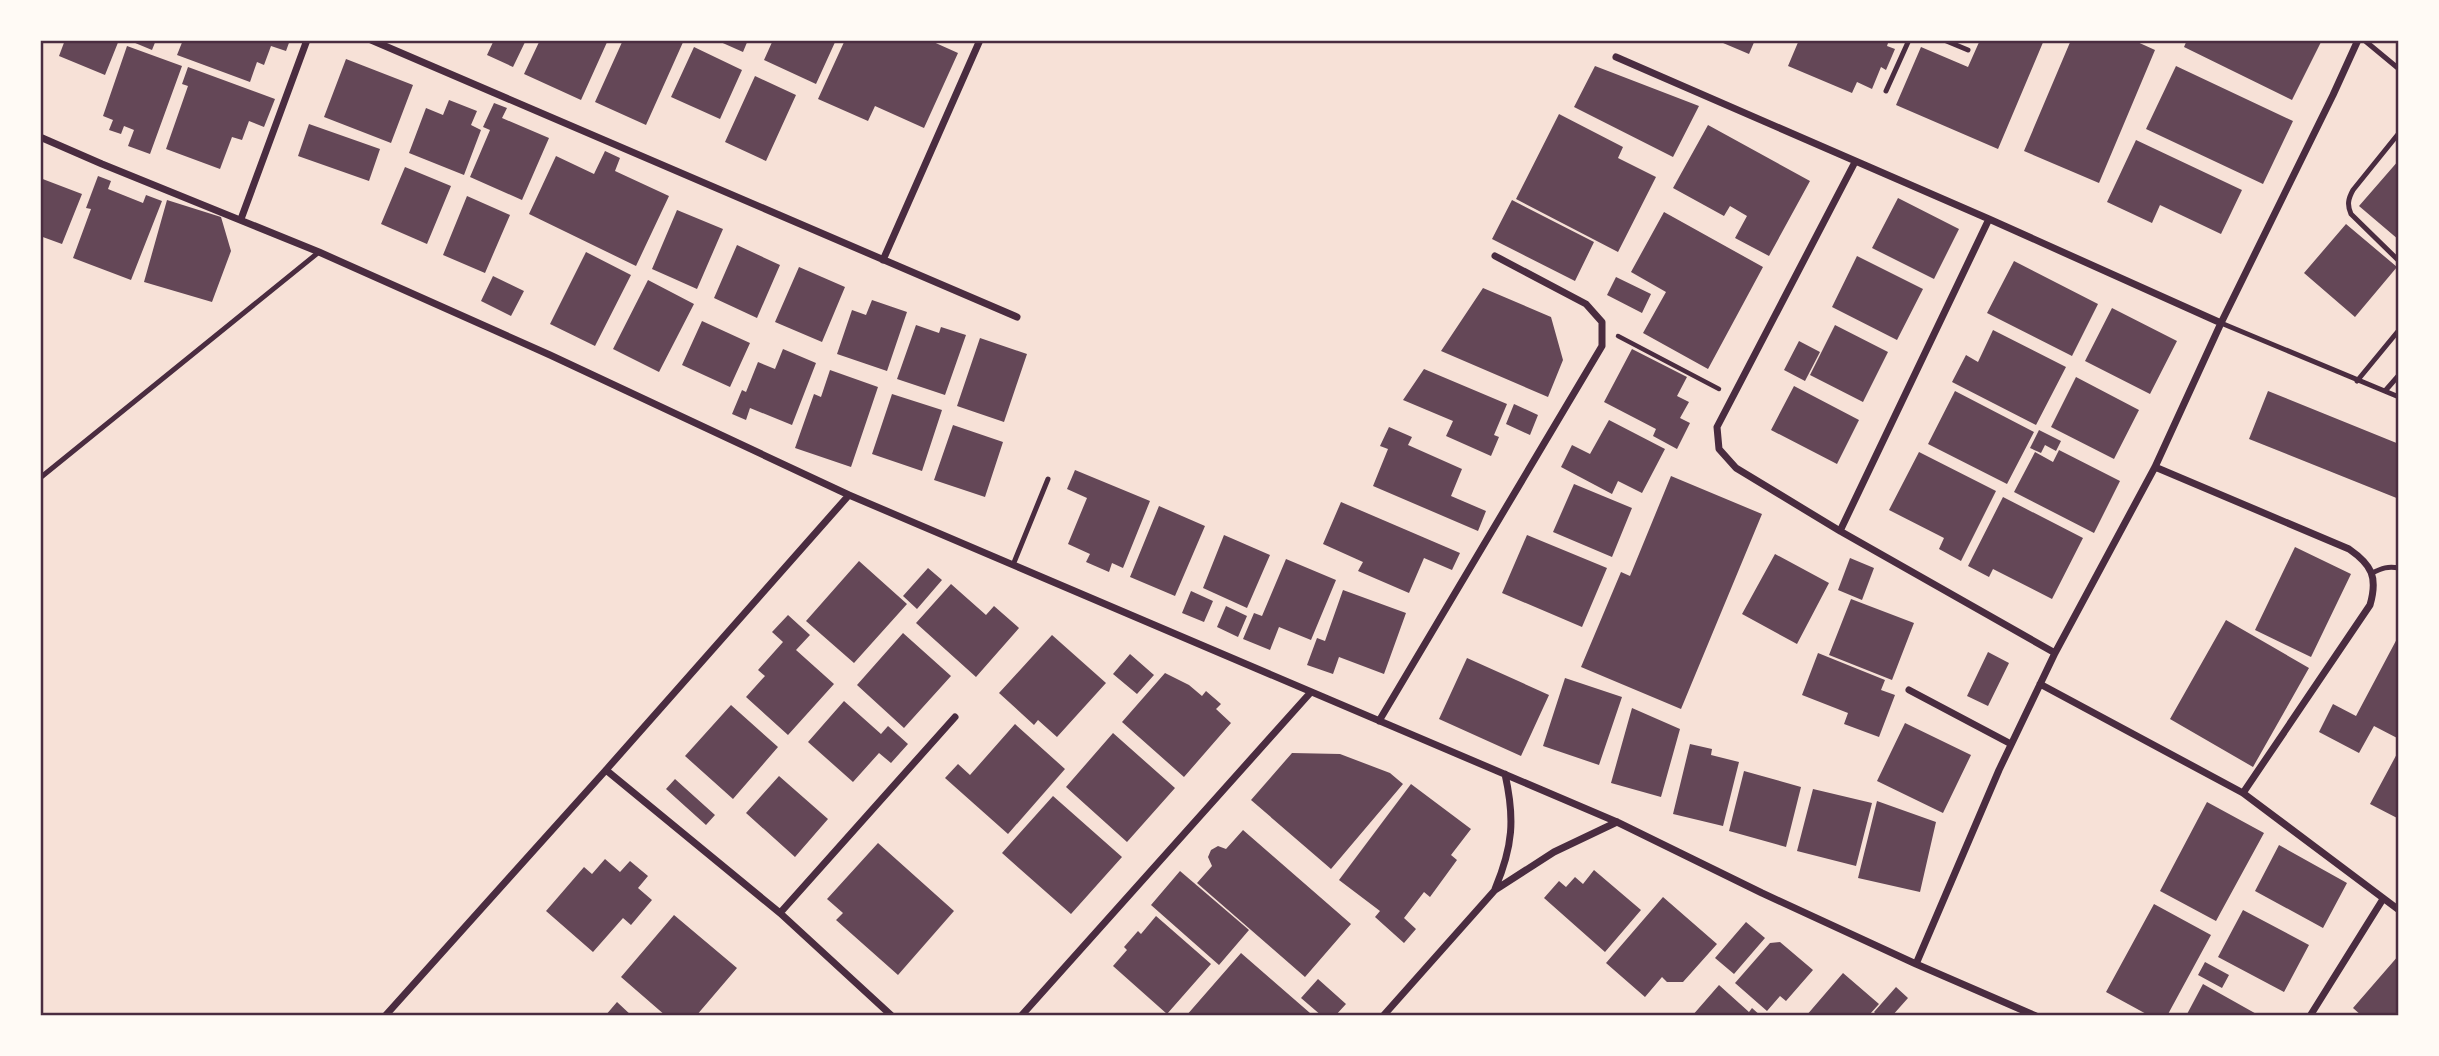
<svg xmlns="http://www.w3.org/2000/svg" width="2439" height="1056" viewBox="0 0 2439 1056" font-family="'Public Sans',sans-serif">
<rect width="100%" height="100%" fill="#f7e1d7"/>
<path fill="#644757" d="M65 40H119L105 75 59 56Z
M128 40H156L152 50Z
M183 40H290L286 51 271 46 264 65 257 62 250 82 177 55Z
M494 40H526L513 67 487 55Z
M540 40H608L581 100 524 74Z
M623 40H684L646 125 595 102Z
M716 40H748L743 52Z
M773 40H836L816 84 764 60Z
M845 40H929L958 53 924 128 875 106 868 121 818 99Z
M1716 40H1755L1749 54Z
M1799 40H1889L1887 46 1895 49 1886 70 1881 67 1872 89 1857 82 1852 93 1788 66Z
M1980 40H2044L1998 149 1896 105 1921 47 1968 67Z
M2071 40H2133L2155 50 2099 183 2024 151Z
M2187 40H2322L2292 100 2184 47Z
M127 46 182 66 150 154 128 146 134 130 124 126 121 134 109 130 113 120 103 116Z
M694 47 742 70 720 119 671 97Z
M346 59 413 85 391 143 324 117Z
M1595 66 1699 106 1673 157 1574 107Z
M2176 66 2293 121 2263 184 2146 129Z
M188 67 275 99 264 127 249 121 242 140 232 137 220 169 166 149 188 86 182 84Z
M755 76 796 95 766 161 725 142Z
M449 100 477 111 471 125 481 130 464 175 409 153 426 108 443 115Z
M494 103 507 108 502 118 549 138 522 200 470 177 490 130 483 127Z
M1559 114 1623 147 1618 158 1656 177 1618 252 1516 199Z
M309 124 380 149 369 181 298 156Z
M1708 125 1810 181 1769 256 1735 238 1747 216 1730 206 1724 216 1673 188Z
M2136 140 2242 190 2221 234 2160 205 2152 223 2107 202Z
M605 151 620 158 615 171 669 196 636 266 529 214 556 156 594 174Z
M2399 160V240L2359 206Z
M405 167 451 186 427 244 381 224Z
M98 176 111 181 108 189 143 203 146 195 162 201 131 280 73 258 91 209 86 208Z
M40 178 82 194 62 244 40 236Z
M467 196 510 215 485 273 443 255Z
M1898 198 1959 229 1934 279 1872 248Z
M167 200 221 217 231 251 212 302 144 282Z
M1512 200 1594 242 1575 281 1492 239Z
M677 210 723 229 697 289 652 269Z
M1664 212 1763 267 1708 369 1643 333 1666 292 1631 272Z
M2346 224 2397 267 2355 317 2304 273Z
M737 245 780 265 757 318 714 298Z
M586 252 631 275 595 346 550 324Z
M1857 256 1923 289 1897 340 1832 307Z
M2014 261 2098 304 2072 356 1987 313Z
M799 267 845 287 822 342 775 322Z
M493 276 524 291 511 316 481 301Z
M1616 277 1651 294 1642 313 1607 295Z
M648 280 694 304 659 372 613 349Z
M1483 288 1551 317 1563 360 1548 397 1441 351Z
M872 300 907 312 887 371 837 354 852 310 866 315Z
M2112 308 2177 341 2150 394 2085 361Z
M702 321 750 343 730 387 682 365Z
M916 325 939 333 941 327 966 335 945 395 897 379Z
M1835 325 1888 352 1863 402 1810 375Z
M1993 330 2066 367 2036 425 1952 382 1966 355 1978 362Z
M980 338 1027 354 1004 422 957 406Z
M1799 341 1820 352 1805 381 1784 370Z
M783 349 816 363 792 425 750 408 746 420 732 414 742 390 746 392 758 362 775 369Z
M1632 349 1687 377 1677 396 1689 402 1680 418 1690 423 1677 449 1653 436 1656 429 1604 402Z
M1424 369 1507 404 1494 435 1499 437 1491 456 1446 436 1453 421 1403 400Z
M830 370 878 387 851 467 795 448 814 394 821 397Z
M2076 377 2139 410 2114 459 2051 427Z
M1794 386 1859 420 1837 464 1771 430Z
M1955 391 2034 432 2007 484 1928 444Z
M2268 391 2399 444V499L2249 439Z
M892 394 942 410 922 471 872 454Z
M1514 404 1538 415 1530 435 1506 424Z
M1609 420 1665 449 1642 493 1618 481 1612 494 1561 467 1572 445 1590 454Z
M953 425 1003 442 985 497 934 480Z
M1389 427 1412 437 1408 445 1462 469 1451 496 1486 511 1478 531 1373 486 1388 449 1380 446Z
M2039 430 2061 441 2056 451 2045 445 2041 453 2030 448Z
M2059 450 2120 481 2094 533 2014 492 2035 452 2053 462Z
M1919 452 1996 491 1961 561 1939 549 1944 538 1889 510Z
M1075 470 1150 501 1123 568 1112 563 1109 572 1086 562 1090 554 1068 544 1087 498 1067 489Z
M1671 476 1762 514 1681 709 1581 667 1621 572 1630 576Z
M1574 484 1632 508 1612 557 1553 532Z
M2003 497 2083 538 2052 599 1993 569 1989 577 1968 566Z
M1341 502 1460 553 1452 570 1424 558 1409 593 1358 571 1363 562 1323 544Z
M1159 506 1205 526 1175 596 1130 577Z
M1224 535 1270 555 1247 608 1203 588Z
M1527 535 1607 568 1582 627 1502 593Z
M2295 547 2351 574 2311 657 2255 630Z
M1775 554 1829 583 1797 644 1742 614Z
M1850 558 1874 568 1862 600 1838 590Z
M1286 559 1336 580 1311 640 1279 627 1270 650 1243 639 1254 613 1262 616Z
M859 561 907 604 854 663 806 621Z
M928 568 942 580 917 609 903 596Z
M951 584 986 615 994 606 1019 628 976 677 916 623Z
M1343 590 1406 613 1384 674 1339 657 1333 674 1307 665 1317 638 1325 641Z
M1191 591 1213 601 1204 622 1182 613Z
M1851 599 1914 623 1892 680 1829 655Z
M1226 606 1247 616 1238 637 1217 627Z
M788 615 810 635 796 650 834 684 788 735 746 697 765 676 758 670 783 642 772 632Z
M2226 620 2309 668 2253 767 2170 719Z
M903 633 951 676 904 728 857 685Z
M1052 635 1106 683 1057 737 1038 720 1034 725 999 693Z
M2399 635V739L2374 726 2359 753 2319 732 2333 704 2356 716Z
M1988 652 2009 663 1988 706 1967 696Z
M1818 653 1885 680 1881 690 1895 695 1879 737 1844 724 1848 713 1802 695Z
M1130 654 1154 675 1137 694 1113 674Z
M1467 658 1549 695 1521 756 1439 719Z
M1165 673 1189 685 1202 696 1206 691 1221 704 1216 709 1231 723 1184 777 1122 722Z
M1565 678 1622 697 1599 765 1543 746Z
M844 701 881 734 888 726 908 744 891 763 879 753 853 782 808 742Z
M731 705 778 747 733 799 685 756Z
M1632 708 1680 729 1661 797 1611 783Z
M1905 723 1971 755 1943 813 1877 781Z
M1015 724 1065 769 1008 834 945 778 958 764 970 775Z
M1113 733 1175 788 1127 842 1066 787Z
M1690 744 1712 749 1711 755 1739 762 1723 826 1673 814Z
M2399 750V819L2370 804Z
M1292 753 1340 754 1390 773 1403 784 1331 869 1251 800Z
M1744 771 1801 787 1786 847 1729 831Z
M779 776 828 819 795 857 746 813Z
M675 779 715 815 706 825 666 789Z
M1411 784 1471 829 1451 855 1457 860 1430 897 1424 892 1404 918 1416 929 1404 943 1375 917 1380 911 1339 880Z
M1813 789 1872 803 1856 866 1797 851Z
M1053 796 1122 857 1071 914 1002 853Z
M1877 801 1936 822 1920 892 1858 878Z
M2207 802 2264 833 2216 921 2160 891Z
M1243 830 1351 924 1305 977 1197 883 1212 866 1208 857 1211 850 1218 846 1226 849Z
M878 843 954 911 898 975 836 920 843 913 827 899Z
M2279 845 2347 883 2323 928 2255 891Z
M605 859 620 872 630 861 648 876 638 888 652 900 631 925 623 918 593 952 546 911 584 867 592 874Z
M1594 870 1641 910 1605 952 1544 898 1559 881 1566 887 1575 877 1583 884Z
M1180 871 1249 930 1219 965 1151 905Z
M1663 897 1717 944 1683 982H1667L1662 977 1645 997 1606 963Z
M2154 904 2211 935 2167 1016H2150L2106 992Z
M2243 910 2309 945 2284 992 2218 957Z
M674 915 737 968 696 1016H666L621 977Z
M1156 916 1211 964 1167 1014 1113 966 1127 950 1124 947 1138 931 1141 934Z
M1746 922 1765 938 1734 974 1715 958Z
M1780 942 1813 970 1786 1001 1780 996 1767 1011 1735 983 1770 943Z
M1241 953 1310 1013 1308 1016H1186Z
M2399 955V1011L2395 1016H2362L2353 1008Z
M2205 962 2229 975 2222 988 2198 975Z
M1843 973 1879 1004 1870 1014 1873 1016H1806Z
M1318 979 1346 1004 1335 1016H1322L1301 998Z
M2203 984 2260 1016H2186Z
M1719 985 1749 1012 1752 1008 1761 1016H1692Z
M1896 987 1908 998 1892 1016H1878L1874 1012Z
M617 1002 632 1016H605Z"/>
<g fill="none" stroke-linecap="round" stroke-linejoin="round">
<path stroke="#4a2c40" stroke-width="4.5" d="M1618 336 1719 389"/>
<path stroke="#4a2c40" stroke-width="5" d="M1944 40 1968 50
M2364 40 2399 69
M1886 91 1909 40
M2399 133 2353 190C2348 199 2347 205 2351 214L2399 261
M2221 323 2399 397
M2357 381 2399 330
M2385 391 2399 375
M40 478 319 252
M1013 565 1048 479
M2372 573C2382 568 2388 566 2399 568"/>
<path stroke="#4a2c40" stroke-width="7" d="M371 40 1017 317
M1616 57 1989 219 2221 323
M40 137 102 164 319 252 550 355 849 495 1617 822 1762 893 1916 964 2036 1016
M1855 162 1717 427 1719 449 1736 468 1840 531 2055 653
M241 219 307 40
M883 260 980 40
M2155 467 2349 549C2372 565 2378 577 2370 605L2243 793
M1840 531 1989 219
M2040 684 2243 793 2399 910
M1909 690 2011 744
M1379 721 1602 346V322L1586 304 1495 256
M606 770 780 913 892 1016
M1495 889C1513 846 1515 819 1505 774
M780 913 955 717
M1916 964 1999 770 2055 653 2155 467 2221 323 2333 95 2358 40
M385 1016 606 770 849 495
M1021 1016 1311 692
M1383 1016 1495 890 1554 852 1617 822
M2310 1016 2383 899"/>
</g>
<rect width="2439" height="1056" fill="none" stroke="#fffaf5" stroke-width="84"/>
<rect x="42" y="42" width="2355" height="972" fill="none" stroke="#4a2c40" stroke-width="2.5"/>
</svg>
